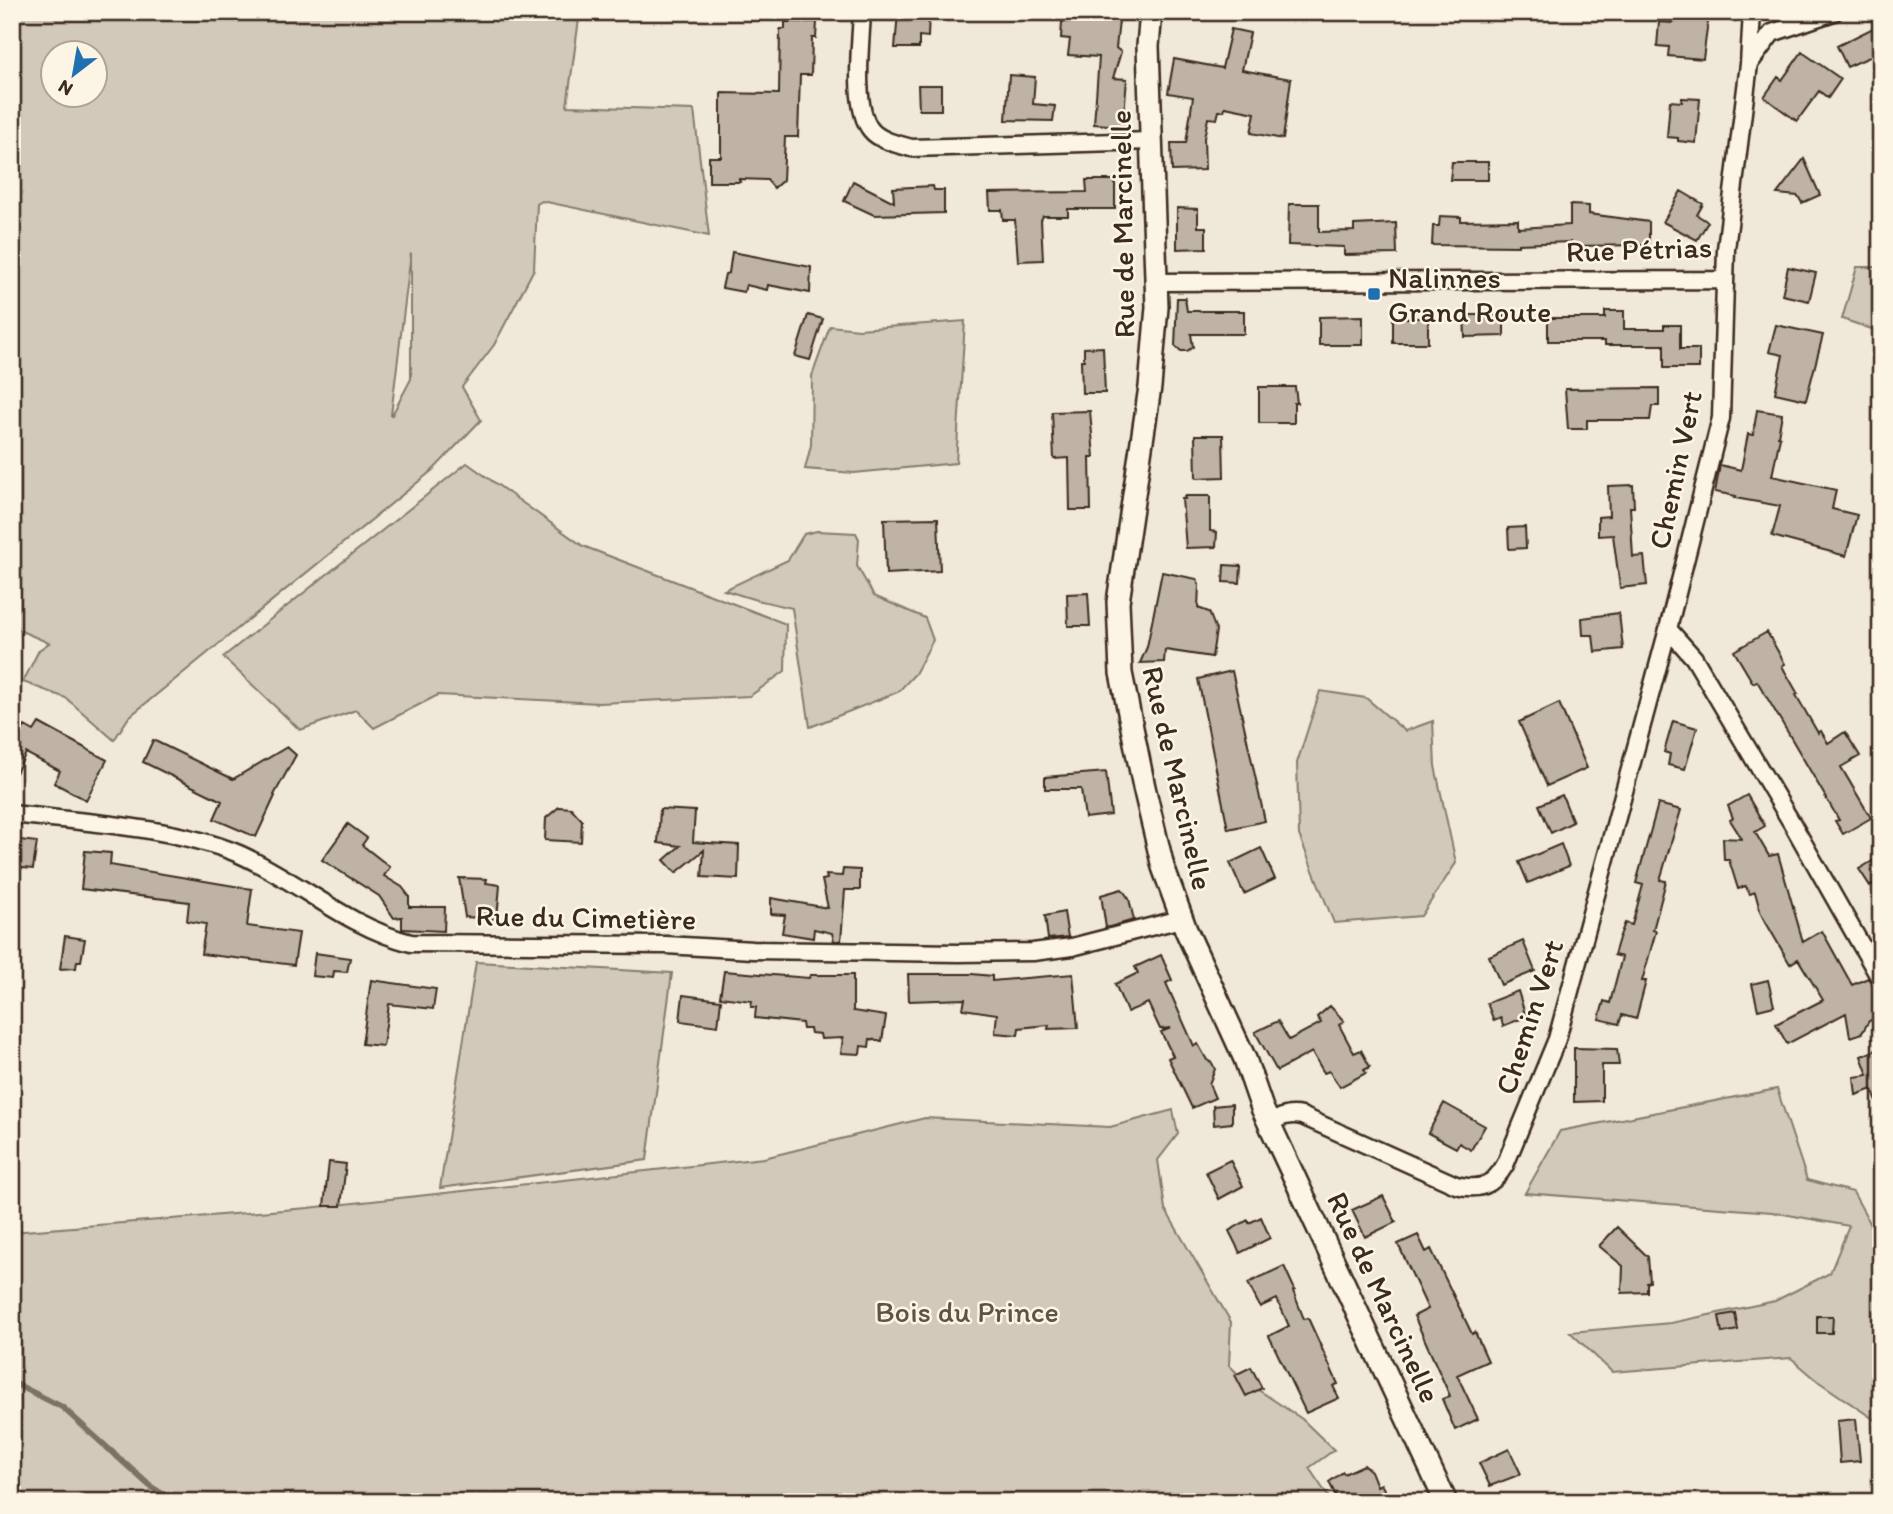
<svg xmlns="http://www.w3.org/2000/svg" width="1893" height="1514" viewBox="0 0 1893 1514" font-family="Itim,sans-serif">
<rect width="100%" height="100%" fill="#f0e9d9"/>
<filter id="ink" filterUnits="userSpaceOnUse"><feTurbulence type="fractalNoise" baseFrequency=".0143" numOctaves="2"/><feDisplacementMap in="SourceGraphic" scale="14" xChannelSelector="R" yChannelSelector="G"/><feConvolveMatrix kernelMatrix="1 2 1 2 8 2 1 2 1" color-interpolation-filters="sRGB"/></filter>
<g filter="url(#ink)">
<path fill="#d2c9ba" stroke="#867a6c" stroke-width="2" fill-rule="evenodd" d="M12 12H580L567 106 694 110 709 236 542 201 537 204 534 269 494 345 462 387 481 420 434 469 129 717 114 740 66 698 23 682 39 650 49 643 12 627ZM52 52H94V94H52ZM411 253V379L392 415H391Z
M1857 267H1881V332L1842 319Z
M965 321 956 463 854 473 805 469 811 445 812 376 830 326 859 329Z
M467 463 583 546 786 624 785 671 750 696 599 703 438 695 374 728 356 710 300 730 223 657Z
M817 531 856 533 859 539 857 566 874 596 925 618 933 640 915 674 898 692 810 727 792 608 753 599 724 590 788 560 804 534Z
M1320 691 1366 698 1405 731 1433 721 1435 766 1456 863 1421 916 1334 923 1299 835 1297 763Z
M476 962 672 973 647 1160 440 1188Z
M1777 1089 1807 1180 1853 1192 1881 1243V1424L1819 1382 1791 1358 1612 1372 1570 1332 1671 1323 1775 1301 1830 1273 1849 1226 1772 1212 1525 1193 1560 1131Z
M1173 1110 1178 1134 1158 1160 1165 1209 1231 1322 1229 1365 1245 1381 1302 1419 1334 1450 1309 1468 1332 1502H12V1232L308 1208 764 1158 925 1118 1110 1127Z"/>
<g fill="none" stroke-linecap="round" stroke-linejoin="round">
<path stroke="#7e7163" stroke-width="6" d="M12 1382 62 1407 150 1486 175 1502"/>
</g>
<path fill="#beb3a4" stroke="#3b2a1e" stroke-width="2" d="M898 12H929L928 37 919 36V48H895Z
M1069 12H1120L1116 48 1121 52 1113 78 1127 79 1123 126 1094 124 1099 57 1068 55 1070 39 1061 38 1062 22H1067Z
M1674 12 1709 14 1703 59 1668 56 1669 47 1657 46 1659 22 1672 23Z
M785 22H817L816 38H812L811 75H800L798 137H785L783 180 774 188 767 180 739 179 740 182H709V157H721V93L779 94 780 29H785Z
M1875 27 1881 39V52L1847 67 1837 46Z
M1231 29 1250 33 1242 70 1291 79 1283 139 1251 133 1255 113 1225 107 1224 111H1219L1217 119 1208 118 1204 138 1205 170 1172 171 1171 143H1186L1193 97 1168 93 1174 59 1222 68Z
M1802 52 1841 79 1828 98 1819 91 1797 121 1764 97 1778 77 1782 80Z
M1009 75 1035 77 1033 104 1055 106 1053 121 1006 120Z
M918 85H941V110H919Z
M1682 98 1700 99 1696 143 1678 141V138L1667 137 1670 101 1682 102Z
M1804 159 1820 195 1802 203 1798 196 1777 194Z
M1452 162H1488V180H1450Z
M1086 180H1115V209H1068V216H1043L1041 220 1043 260 1018 261 1015 220H1003L1002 210H990L989 193 1087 192Z
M853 181 894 202 893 188 933 186 934 190H944V213L874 215 844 201Z
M1681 191 1703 204 1697 215 1708 222 1697 240 1663 222Z
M1289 204H1319V232L1354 231V225L1396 223 1397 254 1344 255V247L1288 245Z
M1570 205 1589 206V214L1649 222V245L1570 246V242L1518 244V246L1432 245 1433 226H1439L1440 216 1461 217V221L1518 220V228L1570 225Z
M1177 208 1198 209V227H1206V248L1177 249Z
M732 252 811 267 810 293 768 285 767 290 746 285 744 292 722 288 725 274 729 273Z
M1788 267 1816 273 1809 301 1782 295Z
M1177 298H1185L1187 311H1244V334H1191L1193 347 1187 351H1181L1175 346Z
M1605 311H1624V329H1664V325H1680V349H1699V368H1664V345H1605V341H1548V318H1605Z
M808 315 823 319 810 360 795 356Z
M1464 315H1504V336L1465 337Z
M1363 316V345H1319V317Z
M1393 318H1428V343H1393Z
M1776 325 1823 335 1806 400 1775 393 1783 355 1769 352Z
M1103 347 1105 393H1082L1081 360H1084V348Z
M1259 387H1295L1297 403H1294V423H1259Z
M1659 388V406H1652L1650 420H1587V429H1568L1565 389Z
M1757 410 1782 414 1778 436 1780 437 1772 476 1836 490 1832 509 1857 515 1846 556 1772 536 1780 506 1735 498 1736 496 1715 492 1720 465 1741 470 1748 434 1753 435Z
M1090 411 1094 457H1090L1091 510H1070L1069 458 1054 459 1052 412Z
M1195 435H1223L1224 477 1196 478Z
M1633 485 1634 507H1630L1633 557 1644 556 1647 585 1620 588 1613 535 1598 536V517L1609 516 1608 486Z
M1184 496H1210V531L1217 532 1216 547 1186 548 1182 499H1185Z
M938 518 940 571 886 574 884 519Z
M1525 527 1526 548 1509 549 1508 528Z
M1224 565 1241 566 1240 583 1223 582Z
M1162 572 1197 579 1199 585 1198 608 1209 612 1216 630 1212 657 1165 650 1164 662 1140 663 1147 647Z
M1088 593 1090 626H1068L1067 594Z
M1619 613 1623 649 1595 652 1593 635H1583L1582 618Z
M1767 632 1785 664 1782 666 1798 694 1796 695 1818 733 1821 731 1828 743 1845 732 1860 756 1841 767 1871 818 1843 834 1835 821 1839 820 1787 731 1757 681 1753 683 1734 651Z
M1232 671 1265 821 1228 829 1198 679Z
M1559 703 1587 768 1547 786 1519 722Z
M1673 721 1697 728 1685 769 1668 765 1670 754 1664 752Z
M39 723 107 760 86 800 54 783 60 771 26 753 12 781V746L25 726 34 731Z
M153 740 233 779 287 747 296 755 274 795 275 796 256 837 214 819 222 801 143 762Z
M1106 772 1111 815 1085 818 1081 789H1045V777Z
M1562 795 1573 822 1551 833 1539 805Z
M1747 795 1765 826 1755 832 1769 856 1778 854 1803 942 1822 931 1852 985 1868 978 1875 989 1881 990V1016L1869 1021 1862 1033 1850 1037 1846 1013 1787 1044 1776 1024 1823 1000 1798 959 1790 964 1761 914 1755 892 1750 894 1745 886 1738 889 1729 860H1724L1723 838 1742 839 1730 820 1733 818 1728 806Z
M1658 804 1681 810 1660 880 1666 881 1653 930 1656 931 1642 981H1646L1636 1019 1622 1015 1619 1024 1599 1019 1604 1001 1610 1003 1622 957 1614 955 1619 938 1625 923 1632 925 1643 885 1636 883Z
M559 807 571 808 582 820 581 842 545 840 546 818Z
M660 809 695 811 693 842 739 845 738 879 702 877 704 850 676 873 664 860 680 846 658 843Z
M348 824 367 838 362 845 390 867 384 876 402 887 409 896V907H445L444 931 402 929V917L394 918 379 896 322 860Z
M12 839 37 842 33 869 12 867Z
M1561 844 1569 866 1528 883 1519 862Z
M1261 848 1275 879 1244 894 1230 863Z
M85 851 111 853 110 865 252 889 247 926 299 933 294 965 201 954 206 924 187 921 189 902 81 889Z
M1881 856V880L1870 886 1859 869Z
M843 869 860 870V890H845L841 941H834L832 933 814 929 813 938 782 933 785 915 771 914V898L828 908 822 880 827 879 826 875 842 876Z
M459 878 487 879 486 883 500 885 497 919 465 917Z
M1122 889 1129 899 1134 920 1106 928 1101 895Z
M1064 912 1068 937 1048 939 1045 916Z
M65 936 85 939 81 961H77L76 968 60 969Z
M1523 941 1535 971 1501 985 1489 956Z
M315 953 350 958 347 972 334 971 333 978 312 976Z
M1161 955 1172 980 1166 983 1194 1046 1198 1044 1207 1060 1212 1063 1215 1069 1209 1084 1215 1098 1192 1108 1168 1058 1173 1056 1161 1032 1171 1028 1160 1029 1148 1003 1127 1012 1115 984 1138 973 1135 967Z
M724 971 809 978 810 975H853V1011L886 1016 882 1041 870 1039 869 1047 861 1046 860 1054 841 1053 843 1038 821 1039 820 1034 811 1033 810 1029H803L802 1023 755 1018 756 1007H751L752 1001 720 997Z
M908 974H972L992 976V981L1073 974 1078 1028 1048 1029 1049 1025 1019 1028 1018 1035 995 1033 997 1014 963 1009 965 999 909 1001Z
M371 980 436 989 433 1009 389 1004 383 1046 362 1044Z
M1768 980 1774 1006 1758 1010 1752 984Z
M1518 991 1526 1017 1503 1026 1501 1018 1494 1021 1487 1003Z
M683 995 721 1000 718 1026 680 1021Z
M1330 1006 1344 1021 1339 1025 1354 1053 1361 1050 1370 1067 1364 1070 1366 1073 1340 1087 1329 1071 1324 1073 1312 1052 1277 1071 1255 1032 1278 1021 1289 1040 1321 1023 1317 1017Z
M1574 1048 1617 1049 1619 1065H1602V1101L1574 1102Z
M1881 1048V1105H1878L1872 1089 1856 1095 1854 1077 1868 1075 1861 1056Z
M1444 1103 1485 1126 1471 1150 1459 1143 1456 1148 1428 1133Z
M1232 1104V1123L1214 1125 1213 1106Z
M1230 1160 1243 1186 1219 1199 1206 1172Z
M329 1162 346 1164 341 1206H324Z
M1383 1196 1396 1222 1365 1237 1352 1210Z
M1261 1217 1270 1238 1240 1253 1229 1231 1248 1220 1249 1223Z
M1617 1227 1648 1257 1650 1282 1647 1283V1292L1622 1293 1623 1266 1599 1246Z
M1418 1235 1426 1252 1431 1249 1472 1334 1475 1332 1488 1361 1457 1375 1478 1419 1455 1430 1442 1399 1450 1396 1414 1316 1428 1309 1398 1244Z
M1284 1266 1295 1290 1293 1291 1304 1319 1308 1318 1338 1384 1333 1386 1339 1398 1306 1413 1269 1336 1289 1326 1277 1299 1260 1307 1248 1283Z
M1735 1313 1738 1330 1722 1333 1719 1316Z
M1817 1316H1833L1832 1333H1817Z
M1251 1367 1262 1388 1246 1396 1235 1375Z
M1856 1419 1860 1461 1840 1463 1837 1421Z
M1509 1449 1521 1474 1490 1486 1479 1463Z
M1364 1465 1371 1471 1377 1486 1381 1484 1391 1502H1341L1352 1497 1351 1494 1338 1500 1329 1482 1343 1472 1344 1474Z"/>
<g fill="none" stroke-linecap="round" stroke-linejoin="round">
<defs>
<path id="street" d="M862 12C861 42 852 107 871 130 880 141 898 144 911 148L1151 141
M1749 64 1772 33 1834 12
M1157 282 1724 280
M1668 629 1694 658 1793 825 1881 980
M12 814C82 822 176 827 239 854 298 880 347 927 411 943L666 945 753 950 959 953 1033 952 1072 947 1181 919
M1269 1123C1281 1117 1289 1113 1302 1116L1456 1185C1479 1191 1493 1186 1505 1165L1557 1039 1668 629 1721 418 1726 249 1749 64 1752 12"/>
<path id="secondary" d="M1151 12 1148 46 1157 307 1150 387 1118 602 1121 673 1144 787 1163 867 1186 930 1245 1059 1262 1108 1446 1502"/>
</defs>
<use href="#street" stroke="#3b2a1e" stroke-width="21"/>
<use href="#secondary" stroke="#3b2a1e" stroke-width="26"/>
<use href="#street" stroke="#fcf5e5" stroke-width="16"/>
<use href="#secondary" stroke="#fcf5e5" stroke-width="21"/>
</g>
</g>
<rect fill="#1f6fb2" stroke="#fcf5e5" stroke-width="2.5" x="1367" y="287" width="14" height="14" rx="3.5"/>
<g text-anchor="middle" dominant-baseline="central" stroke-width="5" stroke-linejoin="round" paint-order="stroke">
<g font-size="30" fill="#3b2a1e" stroke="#fcf5e5">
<text transform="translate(1122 224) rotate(-91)">Rue de Marcinelle</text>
<text transform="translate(1639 249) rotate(-2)">Rue Pétrias</text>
<text transform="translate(1675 470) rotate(-78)">Chemin Vert</text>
<text transform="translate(1178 778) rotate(77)">Rue de Marcinelle</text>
<text transform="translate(586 917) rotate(1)">Rue du Cimetière</text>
<text transform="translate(1529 1017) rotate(-72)">Chemin Vert</text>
<text transform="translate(1384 1297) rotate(65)">Rue de Marcinelle</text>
</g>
<g font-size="30" fill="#3b2a1e" stroke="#fcf5e5" text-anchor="start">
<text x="1388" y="277">Nalinnes<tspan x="1388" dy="34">Grand Route</tspan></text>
</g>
<g font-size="30" fill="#615245" stroke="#fcf5e5">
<text x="967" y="1311">Bois du Prince</text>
</g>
</g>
<rect width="1893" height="1514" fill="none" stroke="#fcf5e5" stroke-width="42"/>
<rect x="21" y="21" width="1851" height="1472" fill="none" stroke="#3b2a1e" stroke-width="2.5" filter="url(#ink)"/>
<g transform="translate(74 74) rotate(211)"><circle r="33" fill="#fcf5e5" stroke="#afa495" stroke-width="2"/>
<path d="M0-5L12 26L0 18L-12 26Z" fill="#1f6fb2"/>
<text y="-10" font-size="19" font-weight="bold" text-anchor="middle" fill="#3b2a1e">N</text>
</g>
</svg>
